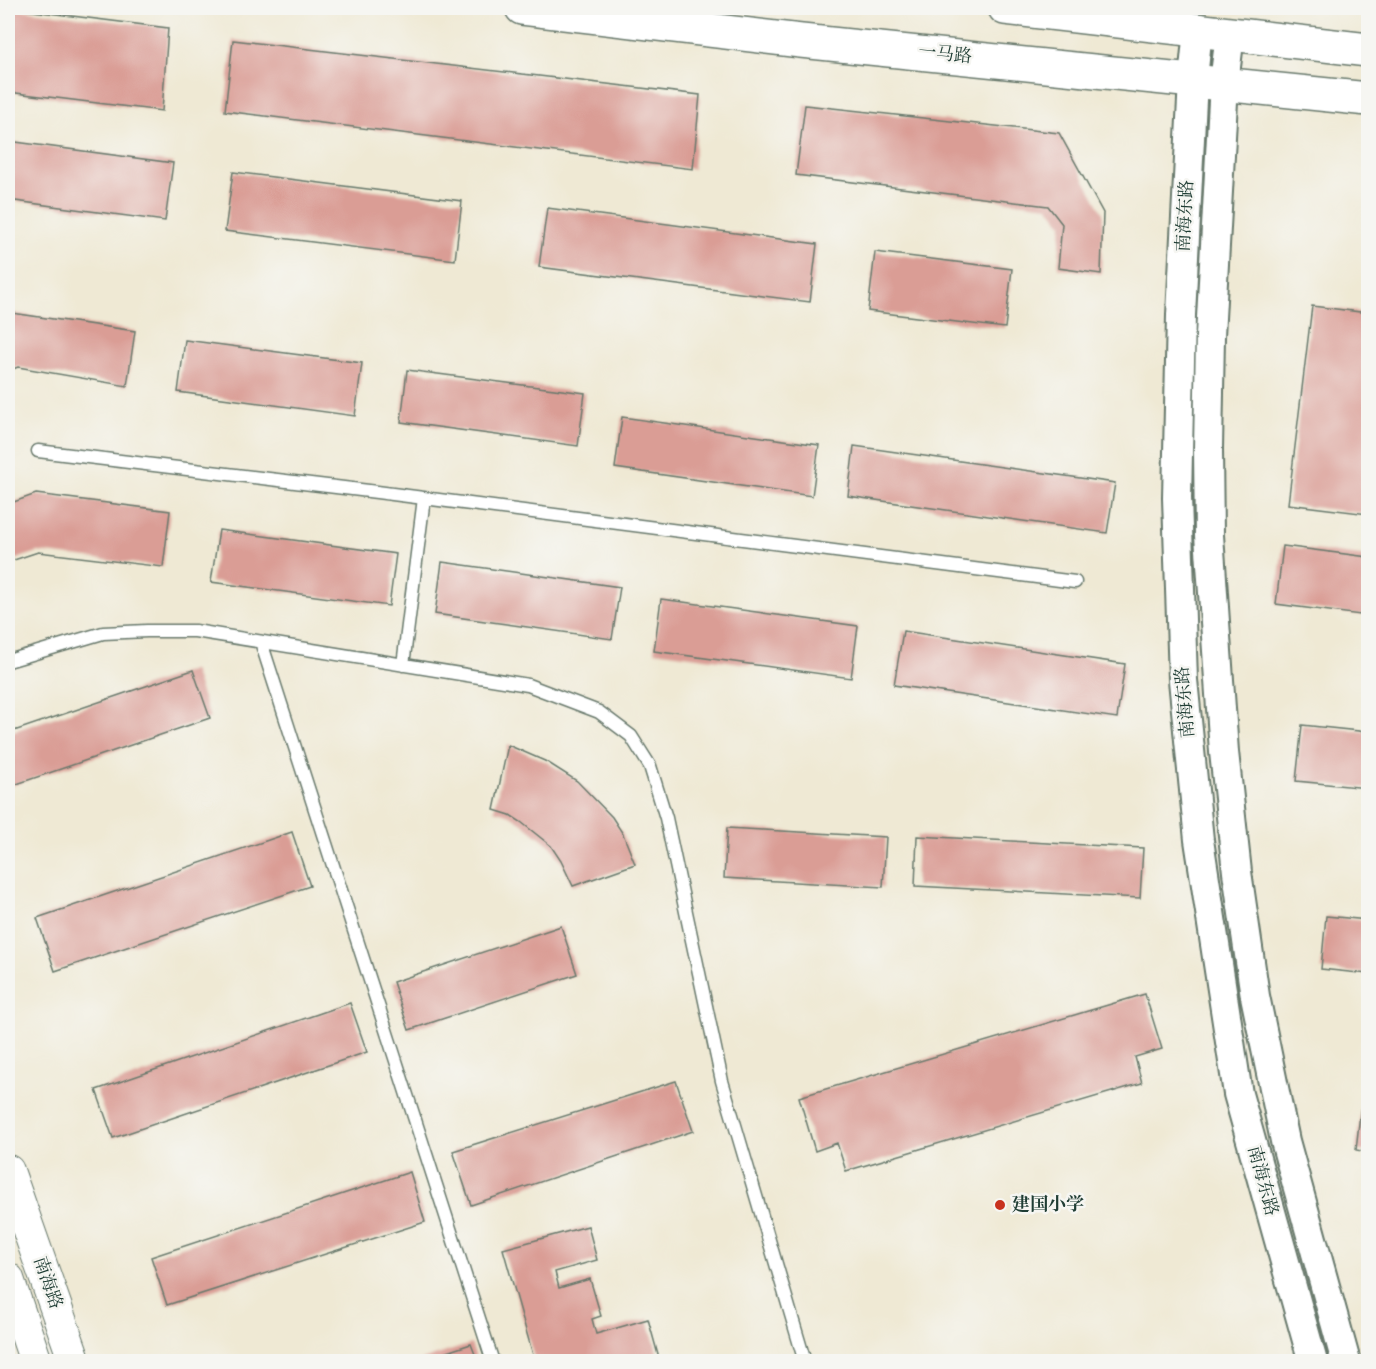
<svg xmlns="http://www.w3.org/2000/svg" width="1376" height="1369" viewBox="0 0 1376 1369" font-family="Vollkorn,'Noto Serif SC',serif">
<rect width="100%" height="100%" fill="#f6f6f2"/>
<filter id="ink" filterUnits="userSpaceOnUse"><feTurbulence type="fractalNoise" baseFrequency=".0167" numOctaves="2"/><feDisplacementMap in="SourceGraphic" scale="12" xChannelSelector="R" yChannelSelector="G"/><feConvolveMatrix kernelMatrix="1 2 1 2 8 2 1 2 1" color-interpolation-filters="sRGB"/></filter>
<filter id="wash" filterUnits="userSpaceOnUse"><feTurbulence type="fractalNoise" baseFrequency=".008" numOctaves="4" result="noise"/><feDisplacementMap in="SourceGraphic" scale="24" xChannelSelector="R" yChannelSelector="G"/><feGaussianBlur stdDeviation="1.35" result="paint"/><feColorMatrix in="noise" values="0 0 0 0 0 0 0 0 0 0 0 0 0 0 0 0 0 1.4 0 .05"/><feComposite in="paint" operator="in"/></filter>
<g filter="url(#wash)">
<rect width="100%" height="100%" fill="#efe9d4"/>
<g id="blocks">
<path fill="#da9d95" d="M8 8 168 28 162 111 8 92Z
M233 40 700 95 693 169 225 111Z
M805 105 1059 133 1103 213 1101 274 1058 268 1062 224 1048 206 796 175Z
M8 141 173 163 165 221 8 200Z
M233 172 462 201 455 260 225 231Z
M547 208 817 244 810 302 539 267Z
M875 252 1012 269 1005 328 868 311Z
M1312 306 1368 313V514L1288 504Z
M12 313 135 331 127 386 18 367 8 371V315Z
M185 340 362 363 355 416 178 392Z
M407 370 585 393 578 446 401 422Z
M622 417 819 445 812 496 615 468Z
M854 446 1115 483 1107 533 848 496Z
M36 494 170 511 163 567 38 552 8 562V504Z
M219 530 396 554 389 606 211 582Z
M1283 546 1368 557V616L1276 604Z
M442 562 620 587 612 639 435 614Z
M661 599 858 626 851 678 654 651Z
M903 631 1125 664 1117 718 894 685Z
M193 670 210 718 8 787V733Z
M1302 725 1368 732V788L1296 781Z
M508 745 547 762 577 781 612 817 623 834 635 864 573 886 561 861 551 846 521 822 510 815 494 810Z
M727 828 886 837 883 887 724 878Z
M292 832 310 886 55 971 37 918Z
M917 836 1143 848 1140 898 915 886Z
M1326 916 1368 920V974L1321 969Z
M561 926 577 974 409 1030 393 982Z
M1145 994 1162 1049 1135 1057 1142 1083 846 1171 837 1143 815 1151 799 1097Z
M350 1003 367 1052 113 1138 96 1090Z
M676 1081 693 1131 471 1205 453 1151Z
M1362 1096H1368V1152L1356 1150Z
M410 1172 425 1222 167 1305 151 1257Z
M588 1226 597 1260 555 1272 559 1288 590 1279 601 1316 592 1319 596 1334 648 1319 660 1362H535L503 1249Z
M471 1344 478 1362H419V1361Z"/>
</g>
</g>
<g filter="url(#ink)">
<use href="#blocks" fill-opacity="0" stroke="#68796c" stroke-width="1.5"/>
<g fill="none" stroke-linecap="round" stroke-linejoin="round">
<defs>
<path id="service" d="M38 451 377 492 1075 582
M261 642 493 1362
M8 661 103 633 147 631H195L528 685 599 712 631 736 650 766 666 818 722 1081 805 1362
M403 665 424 498"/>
<path id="tertiary" d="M1198 29 1193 80 1181 315 1177 498 1183 680 1199 840 1238 1094 1313 1362
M1230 34 1224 83 1210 336 1208 449 1209 535 1224 752 1237 872 1255 996 1285 1141 1346 1362"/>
<path id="secondary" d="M8 1171 75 1362
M8 1279 36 1362"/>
<path id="primary" d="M522 8 801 41 1368 99
M1005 8 1368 50"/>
</defs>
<use href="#service" stroke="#68796c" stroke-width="15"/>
<use href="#tertiary" stroke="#68796c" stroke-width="32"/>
<use href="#secondary" stroke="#68796c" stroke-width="34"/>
<use href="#primary" stroke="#68796c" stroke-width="36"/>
<path stroke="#68796c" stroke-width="4" stroke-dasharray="4.5 4.5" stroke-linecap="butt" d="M1345 8 1368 10"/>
<use href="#service" stroke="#fff" stroke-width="12"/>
<use href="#tertiary" stroke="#fff" stroke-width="28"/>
<use href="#secondary" stroke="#fff" stroke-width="32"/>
<use href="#primary" stroke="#fff" stroke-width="33"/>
</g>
</g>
<circle fill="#c8321e" stroke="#f6f6f2" stroke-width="2" cx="1000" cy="1205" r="6"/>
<g text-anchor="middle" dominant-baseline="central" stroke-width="5" stroke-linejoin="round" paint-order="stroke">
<g font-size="18" fill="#1f3d34" stroke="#f6f6f2">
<text transform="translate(945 55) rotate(6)">一马路</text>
<text transform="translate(1186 216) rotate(-87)">南海东路</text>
<text transform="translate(1186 702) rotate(-95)">南海东路</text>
<text transform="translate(1262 1181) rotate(75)">南海东路</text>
<text transform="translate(47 1283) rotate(71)">南海路</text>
</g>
<g font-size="18" font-weight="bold" fill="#1f3d34" stroke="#f6f6f2" text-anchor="start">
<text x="1012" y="1205">建国小学</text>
</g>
</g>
<rect width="1376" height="1369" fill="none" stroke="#f6f6f2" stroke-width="30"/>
</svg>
